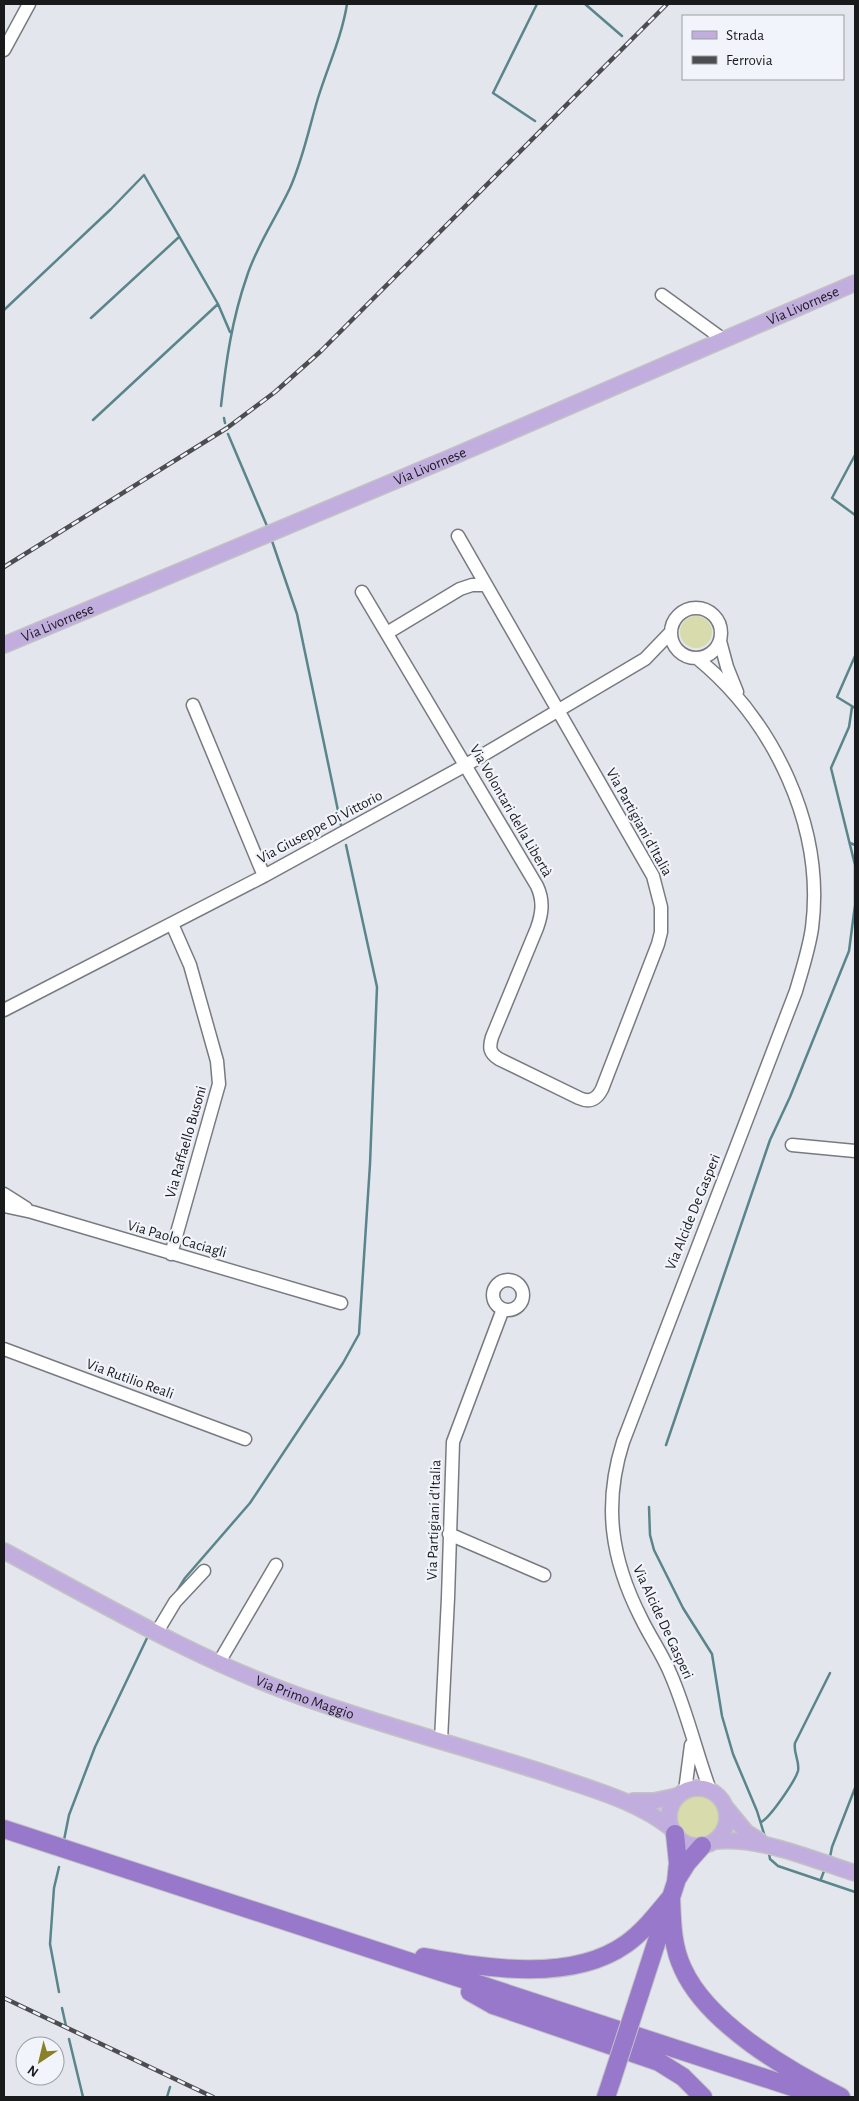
<svg xmlns="http://www.w3.org/2000/svg" width="859" height="2101" viewBox="0 0 859 2101" font-family="'Alegreya Sans',sans-serif">
<rect width="100%" height="100%" fill="#e3e7ed"/>
<path fill="#d8dbab" d="M680 632a16 16 0 1 1 32 0a16 16 0 1 1-32 0Z
M673 1817a25 25 0 1 1 50 0a25 25 0 1 1-50 0Z"/>
<g fill="none" stroke-linecap="round" stroke-linejoin="round">
<path stroke="#59858b" stroke-width="2.5" d="M585 4 622 36
M535 121 493 93 537 4
M4 310 111 209 144 175 218 304 230 332
M91 318 179 237
M221 406C226 361 232 319 247 276 257 245 276 218 290 188 303 159 309 128 318 98 328 66 342 36 347 4
M224 418 225 423
M93 420 218 304
M228 434 267 526
M855 455 832 498 855 515
M272 541 297 614 341 825
M855 656 837 697 855 708
M850 843 855 845
M666 1445 770 1140 790 1097 849 951 855 905V865L831 768 849 727 852 707
M649 1507 650 1535 654 1550 683 1608 712 1654 722 1716 733 1754 757 1811 765 1837
M177 1591 185 1578 250 1503 343 1363 359 1334 370 1164 377 987 346 845
M761 1822C770 1818 795 1781 798 1771 800 1761 793 1753 795 1743L830 1673
M64 1840 69 1815 95 1747 148 1636
M769 1853 770 1859 778 1866 855 1892
M830 1857 832 1847 855 1788
M59 1867 54 1888 50 1944 59 1992
M821 1879 824 1871
M62 2008 66 2026
M69 2039 83 2097
M167 2097 170 2087"/>
<defs>
<path id="minor" d="M4 50 29 4
M662 295 724 340
M362 592 537 886C544 901 542 914 537 928L492 1037C489 1047 489 1053 499 1059L579 1098C590 1103 597 1099 602 1089L658 944 661 932V907L653 876 458 536
M671 633a25 25 0 1 1 50 0a25 25 0 1 1-50 0Z
M387 633 460 589 472 585H486
M720 641 727 667 737 692
M697 658C774 721 825 827 812 928 809 949 802 970 796 991L623 1442C603 1505 611 1559 641 1618 650 1637 663 1655 671 1675 687 1712 696 1752 710 1790
M193 705 264 876
M4 1010 264 876 466 765 645 659 671 632
M792 1145 855 1151
M4 1194 26 1208
M4 1206 32 1212 341 1303
M171 1254 219 1084 217 1061 190 965 172 924
M493 1295a15 15 0 1 1 30 0a15 15 0 1 1-30 0Z
M4 1349 245 1439
M449 1534 544 1575
M157 1632 175 1602 204 1571
M218 1664 276 1565
M441 1740 448 1598 453 1442 503 1309
M685 1791 691 1745"/>
<g id="major">
<path id="s1" d="M4 645 454 456 855 283"/>
<path id="s2" d="M4 1551C101 1603 197 1660 302 1697 384 1726 468 1748 551 1775 593 1790 635 1800 671 1828"/>
<circle cx="698" cy="1817" r="29"/>
<path d="M633 1801H654L677 1796"/>
<path d="M727 1809 746 1832 760 1841"/>
<path d="M715 1841C763 1837 810 1859 855 1873"/>
</g>
<path id="highway" d="M4 1829 823 2097
M677 1879 687 1863 702 1846
M671 1897C672 1922 672 1946 683 1969 708 2024 789 2071 841 2097
M424 1957C486 1968 571 1983 626 1944 644 1931 657 1914 671 1897
M470 1992 493 2005 659 2062 683 2077 703 2097
M640 1993 676 1882 678 1863 675 1834
M606 2097 612 2079"/>
</defs>
<use href="#minor" stroke="#777b80" stroke-width="15"/>
<use href="#major" stroke="#c3c3c4" stroke-width="18"/>
<use href="#highway" stroke="#c3c3c4" stroke-width="20"/>
<use href="#minor" stroke="#fff" stroke-width="12"/>
<use href="#major" stroke="#c1aedf" stroke-width="15"/>
<use href="#highway" stroke="#9778ca" stroke-width="18"/>
<defs>
<path id="rail" d="M4 567 227 428 275 392 321 351 667 4
M4 1998 213 2097"/>
</defs>
<use href="#rail" stroke="#4c4d50" stroke-width="4.5"/>
<use href="#rail" stroke="#f1f4fa" stroke-width="2.5" stroke-dasharray="8" stroke-linecap="butt"/>
<defs>
<path id="highway-bridge" d="M612 2079 640 1993"/>
</defs>
<use href="#highway-bridge" stroke="#c3c3c4" stroke-width="20" stroke-linecap="butt"/>
<use href="#highway-bridge" stroke="#9778ca" stroke-width="18"/>
</g>
<g text-anchor="middle" dominant-baseline="central" stroke-width="4.5" stroke-linejoin="round" paint-order="stroke">
<g font-size="15" fill="#191a1c" stroke="#f1f4fa">
<text stroke="none"><textPath href="#s1" startOffset="868">Via Livornese</textPath></text>
<text stroke="none"><textPath href="#s1" startOffset="462">Via Livornese</textPath></text>
<text stroke="none"><textPath href="#s1" startOffset="58">Via Livornese</textPath></text>
<text transform="translate(511 811) rotate(60)">Via Volontari della Libertà</text>
<text transform="translate(639 822) rotate(61)">Via Partigiani d'Italia</text>
<text transform="translate(320 827) rotate(-28)">Via Giuseppe Di Vittorio</text>
<text transform="translate(186 1142) rotate(-74)">Via Raffaello Busoni</text>
<text transform="translate(693 1212) rotate(-68)">Via Alcide De Gasperi</text>
<text transform="translate(177 1239) rotate(16)">Via Paolo Caciagli</text>
<text transform="translate(130 1379) rotate(20)">Via Rutilio Reali</text>
<text transform="translate(434 1520) rotate(-88)">Via Partigiani d'Italia</text>
<text transform="translate(663 1622) rotate(65)">Via Alcide De Gasperi</text>
<text stroke="none"><textPath href="#s2" startOffset="335">Via Primo Maggio</textPath></text>
</g>
</g>
<rect width="859" height="2101" fill="none" stroke="#191a1c" stroke-width="10"/>
<rect x="682" y="15" width="162" height="65" fill="#f1f4fa" stroke="#9b9da1"/>
<rect x="692" y="31" width="25" height="8" fill="#c1aedf" stroke="#9b9da1"/>
<text x="726" y="40" font-size="15" fill="#191a1c">Strada</text>
<rect x="692" y="56" width="25" height="8" fill="#4c4d50" stroke="#9b9da1"/>
<text x="726" y="65" font-size="15" fill="#191a1c">Ferrovia</text>
<g transform="translate(40 2061) rotate(215)"><circle r="24" fill="#f1f4fa" stroke="#9b9da1"/>
<path d="M0-4L9 19L0 12L-9 19Z" fill="#898027"/>
<text y="-8" font-size="14" font-weight="bold" text-anchor="middle" fill="#191a1c">N</text>
</g>
</svg>
